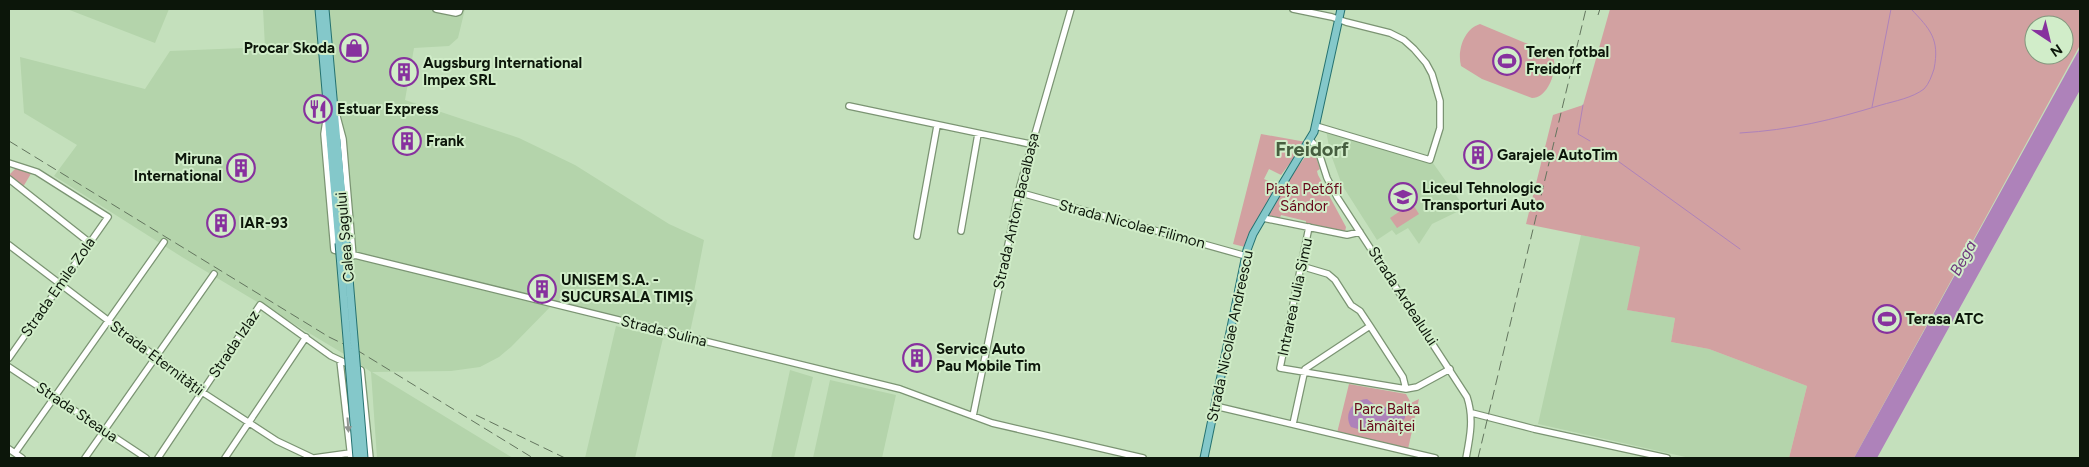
<svg xmlns="http://www.w3.org/2000/svg" width="2089" height="467" viewBox="0 0 2089 467" font-family="Figtree,sans-serif">
<rect width="100%" height="100%" fill="#c4e0bc"/>
<path fill="#b4d4ab" d="M67 9H169L155 43Z
M263 9H465L458 38 449 46 414 48 405 100 519 138 575 165 669 224 704 240 693 297 697 300 690 332 556 301 511 347 499 357 480 367 451 371 372 372 513 458H377L371 372 354 360 182 257 54 176 77 145 24 113 20 57 145 89 170 51 265 47Z
M1326 130 1433 163 1465 208 1432 224 1419 244 1408 228 1396 235 1392 230 1377 240 1342 185 1330 152Z
M1581 235 1640 247 1628 310 1675 318 1671 342 1709 349 1807 386 1789 458H1690L1538 424Z
M616 326 663 338 635 458H585Z
M790 370 813 377 794 458H771Z
M830 380 896 395 882 458H813Z"/>
<path fill="#d2a1a1" fill-rule="evenodd" d="M1610 9H2080V45L1854 458H1789L1807 386 1709 349 1671 342 1675 318 1627 310 1640 247 1526 224 1553 115 1583 105ZM2034 25H2064V55H2034Z
M1480 24 1552 54C1559 67 1549 98 1532 98L1482 79 1461 66C1457 50 1464 29 1480 24Z
M1261 134 1306 142 1281 175 1269 169 1264 179 1275 184 1276 189 1253 227 1245 247 1233 244Z
M1309 152 1315 154 1320 169 1317 171 1318 175 1346 227 1345 232 1306 224V221L1281 215 1280 218 1268 215 1287 181Z
M16 168 32 172 23 187 10 177V174Z
M1412 203 1419 214 1397 228 1390 218Z
M1349 384 1406 394 1411 403 1419 399 1408 449 1337 433Z"/>
<path fill="#ae82ba" d="M2080 48V90L1877 458H1854Z
M1367 399 1379 408 1394 406 1402 408 1405 412V418L1402 421 1390 423 1379 432H1368L1351 427C1343 414 1353 400 1367 399Z"/>
<g fill="none" stroke-linecap="round" stroke-linejoin="round">
<path stroke="#ae82ba" stroke-width="1" d="M1583 105 1578 134 1590 141
M1872 107 1891 9
M1740 133C1791 130 1832 120 1881 105 1895 101 1912 98 1924 89 1929 84 1932 75 1934 69 1940 39 1930 29 1911 9
M1604 151 1740 249"/>
<defs>
<path id="minor" d="M436 9 456 13 459 12 460 9
M1293 9 1332 17 1346 22 1390 33 1404 40 1414 49 1426 63 1432 74 1440 101V128L1430 160 1316 126
M849 106 1030 144
M335 109 343 139 353 256
M327 114 324 134 334 250 900 389 992 423 1143 458
M1311 141 1317 147 1327 178 1337 197 1467 397C1474 418 1470 437 1466 458
M9 163 37 172 108 217 9 358
M9 179 90 243
M1018 192 1246 256
M1263 218 1347 235 1360 232
M1309 227 1280 368 1406 389 1417 387 1450 369
M961 231 978 134
M917 236 937 126
M9 245 202 392 277 441 313 458
M1301 266 1328 274 1335 280 1351 305 1360 311 1370 326 1403 377 1406 389
M340 361 351 458
M9 367 146 458
M1215 406 1435 458
M1472 413 1534 429 1667 458
M973 416 1020 186 1071 9
M1293 424 1305 369 1370 326
M9 449 22 458
M15 453 164 242
M85 458 214 274
M158 458 260 305 331 356 361 370 370 458
M225 458 306 337
M314 458 350 453"/>
<path id="major" d="M319 9 339 243
M325 9 346 242
M1204 458 1247 250 1253 234 1277 193 1314 132 1341 9"/>
</defs>
<use href="#minor" stroke="#7b9473" stroke-width="8"/>
<use href="#major" stroke="#257270" stroke-width="9"/>
<use href="#minor" stroke="#fff" stroke-width="5.5"/>
<use href="#major" stroke="#84c8ca" stroke-width="7"/>
<path stroke="#63755e" stroke-width="1" stroke-dasharray="10 5" stroke-linecap="butt" d="M1598 15 1600 9
M9 141 329 337 360 352 533 458
M476 415 565 458
M1478 458 1586 9"/>
<defs>
<path id="major-bridge" d="M346 242 364 458
M339 243 357 458"/>
</defs>
<use href="#major-bridge" stroke="#257270" stroke-width="9" stroke-linecap="butt"/>
<use href="#major-bridge" stroke="#84c8ca" stroke-width="7"/>
</g>
<defs><path id="oneway-solid" d="M-6-.8H1V-3.2L6.5 0L1 3.2V.8H-6Z" transform="scale(1.25)"/></defs>
<use fill="#929691" href="#oneway-solid" transform="translate(348 425) rotate(86)"/>
<defs>
<symbol id="shop-ring" viewBox="-11 -11 22 22"><circle r="9.5" fill="#d1edc9" stroke="#87319e" stroke-width="1.5"/><path d="M-5-2.5h2.3a2.7 3.5 0 0 1 5.4 0H5L5.5 6h-11ZM-1.5-2.5h3a1.5 2.3 0 0 0-3 0Z" fill="#87319e"/></symbol>
<symbol id="stadium-ring" viewBox="-11 -11 22 22"><circle r="9.5" fill="#d1edc9" stroke="#87319e" stroke-width="1.5"/><path d="M0-5a6.5 5 0 1 0 0 10a6.5 5 0 1 0 0-10ZM-3.5-1.8h7v3.6h-7Z" fill="#87319e"/></symbol>
<symbol id="building-ring" viewBox="-11 -11 22 22"><circle r="9.5" fill="#d1edc9" stroke="#87319e" stroke-width="1.5"/><path d="M-4-6H4V6H1V3H-1V6H-4ZM-2.5-4.3h1.7v1.8h-1.7ZM.8-4.3h1.7v1.8H.8ZM-2.5-1h1.7V.8h-1.7ZM.8-1h1.7V.8H.8Z" fill="#87319e"/></symbol>
<symbol id="restaurant-ring" viewBox="-11 -11 22 22"><circle r="9.5" fill="#d1edc9" stroke="#87319e" stroke-width="1.5"/><path d="M-5-6h1v4h1v-4h1v4h1v-4h1v5L-1.5 .5V6h-2V.5L-5-1ZM5-6V6H3V1.5H1.5Q1.5-4 5-6Z" fill="#87319e"/></symbol>
<symbol id="school-ring" viewBox="-11 -11 22 22"><circle r="9.5" fill="#d1edc9" stroke="#87319e" stroke-width="1.5"/><path d="M0-5L7-2L0 1L-7-2ZM-4 1L0 2.5L4 1V4Q0 6-4 4Z" fill="#87319e"/></symbol>
</defs>
<g fill-rule="evenodd">
<use href="#shop-ring" x="338" y="32" width="32" height="32"/>
<use href="#stadium-ring" x="1491" y="45" width="32" height="32"/>
<use href="#building-ring" x="388" y="56" width="32" height="32"/>
<use href="#restaurant-ring" x="302" y="93" width="32" height="32"/>
<use href="#building-ring" x="391" y="125" width="32" height="32"/>
<use href="#building-ring" x="1462" y="139" width="32" height="32"/>
<use href="#building-ring" x="225" y="152" width="32" height="32"/>
<use href="#school-ring" x="1387" y="181" width="32" height="32"/>
<use href="#building-ring" x="205" y="207" width="32" height="32"/>
<use href="#building-ring" x="526" y="273" width="32" height="32"/>
<use href="#stadium-ring" x="1871" y="303" width="32" height="32"/>
<use href="#building-ring" x="901" y="342" width="32" height="32"/>
</g>
<g text-anchor="middle" dominant-baseline="central" stroke-width="4" stroke-linejoin="round" paint-order="stroke">
<g font-size="15" font-weight="bold" fill="#0c160a" stroke="#d1edc9" text-anchor="start">
<text x="335" y="48" text-anchor="end">Procar Skoda</text>
<text x="1526" y="52">Teren fotbal<tspan x="1526" dy="17">Freidorf</tspan></text>
<text x="423" y="63">Augsburg International<tspan x="423" dy="17">Impex SRL</tspan></text>
<text x="337" y="109">Estuar Express</text>
<text x="426" y="141">Frank</text>
<text x="1497" y="155">Garajele AutoTim</text>
<text x="222" y="159" text-anchor="end">Miruna<tspan x="222" dy="17">International</tspan></text>
<text x="1422" y="188">Liceul Tehnologic<tspan x="1422" dy="17">Transporturi Auto</tspan></text>
<text x="240" y="223">IAR-93</text>
<text x="561" y="280">UNISEM S.A. -<tspan x="561" dy="17">SUCURSALA TIMIȘ</tspan></text>
<text x="1906" y="319">Terasa ATC</text>
<text x="936" y="349">Service Auto<tspan x="936" dy="17">Pau Mobile Tim</tspan></text>
</g>
<g font-size="15" fill="#67081b" stroke="#d1edc9">
<text x="1304" y="189">Piața Petőfi<tspan x="1304" dy="17">Sándor</tspan></text>
<text x="1387" y="409">Parc Balta<tspan x="1387" dy="17">Lămâiței</tspan></text>
</g>
<g font-size="15" fill="#0c160a" stroke="#d1edc9">
<text transform="translate(1016 211) rotate(-77)">Strada Anton Bacalbașa</text>
<text transform="translate(1132 224) rotate(15)">Strada Nicolae Filimon</text>
<text transform="translate(345 237) rotate(-95)">Calea Șagului</text>
<text transform="translate(58 287) rotate(-55)">Strada Emile Zola</text>
<text transform="translate(1403 296) rotate(57)">Strada Ardealului</text>
<text transform="translate(1295 297) rotate(-78)">Intrarea Iulia Simu</text>
<text transform="translate(664 331) rotate(14)">Strada Sulina</text>
<text transform="translate(1230 336) rotate(-78)">Strada Nicolae Andreescu</text>
<text transform="translate(234 344) rotate(-56)">Strada Izlaz</text>
<text transform="translate(157 358) rotate(37)">Strada Eternității</text>
<text transform="translate(77 412) rotate(34)">Strada Steaua</text>
</g>
<g font-size="16" font-style="italic" fill="#6e377d" stroke="#d1edc9">
<text transform="translate(1963 258) rotate(-61)">Bega</text>
</g>
<g font-size="20" font-weight="bold" fill="#465e3f" stroke="#d1edc9">
<text x="1312" y="149">Freidorf</text>
</g>
</g>
<rect width="2089" height="467" fill="none" stroke="#0c160a" stroke-width="20"/>
<g transform="translate(2049 40) rotate(145)"><circle r="24" fill="#d1edc9" stroke="#82977d"/>
<path d="M0-4L9 19L0 12L-9 19Z" fill="#87319e"/>
<text y="-8" font-size="14" font-weight="bold" text-anchor="middle" fill="#0c160a">N</text>
</g>
</svg>
